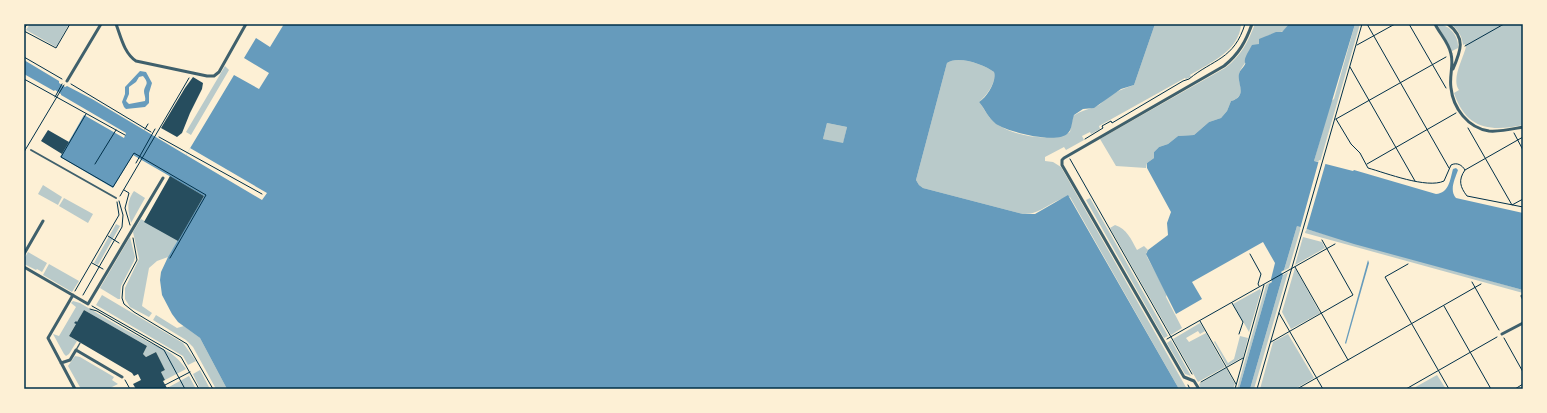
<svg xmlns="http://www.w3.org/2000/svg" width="1547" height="413" viewBox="0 0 1547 413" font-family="Barlow,sans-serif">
<rect width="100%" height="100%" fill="#fdf0d5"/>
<path fill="#b9caca" d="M30 24H69L56 47 26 30Z
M1155 24H1241C1240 50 1210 63 1190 75L1191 77 1186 79 1185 78 1099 126 1100 129 1091 134 1090 132 1082 136 1084 140 1066 150 1064 147 1045 157V161L1053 162 1061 167 1187 389H1179L1070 197C1052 199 1041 215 1023 214L923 188 919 185 916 180 947 63C957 55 984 64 994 72 997 81 987 96 979 102 984 108 987 116 994 122 1011 136 1050 143 1070 132L1073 116C1084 109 1089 110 1099 105 1102 103 1103 101 1106 99 1114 92 1125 88 1134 85Z
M1255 24H1289C1287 26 1285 30 1283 31 1279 34 1270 33 1266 37 1256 46 1248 59 1241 69 1234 80 1250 96 1231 101L1227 111 1221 118 1209 122 1194 135 1178 136 1168 144 1159 147 1154 152V158L1147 163 1146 168 1116 166 1100 139 1225 68C1241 56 1248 42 1255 24Z
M1355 24H1360L1320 162 1314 161 1331 101 1334 99Z
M1437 24C1449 24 1459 36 1458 48L1452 51Z
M1451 24H1523V125C1490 132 1466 129 1454 93L1459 90C1451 79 1463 59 1466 47L1465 44 1463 45C1462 36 1458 30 1451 24Z
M225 66 229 70 191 135 186 132Z
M827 123 847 127 843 144 823 139Z
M43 185 62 197 58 205 38 194Z
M134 191 145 198 131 223C128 210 126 202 134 191Z
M64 198 93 214 88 223 59 206Z
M1090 198 1168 336 1164 338 1086 200Z
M141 219 179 240 168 257 157 261 149 268 142 306 152 313 149 317 130 307 125 299V288L139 259 133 232Z
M116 224 120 226 98 265 94 263Z
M1115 225C1127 229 1131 239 1137 250L1144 246 1148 250 1146 253 1147 257 1167 294 1166 297 1182 328 1171 335 1110 228Z
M1297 226 1301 227 1289 268 1281 272 1284 270Z
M1306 229 1523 290V293L1305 233Z
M130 237 135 257 134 261 121 286 120 299H118L100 288Z
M1303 237 1322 242 1325 248 1295 265Z
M28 252 47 263 42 272 37 269 36 270 24 264V259Z
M49 264 79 281 72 292 43 275Z
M1295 268 1320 313 1291 329 1282 312Z
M1288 272 1254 389H1250L1283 275Z
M1272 281 1269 284 1239 389H1237L1266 285Z
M1260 289 1261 291 1249 332 1233 304Z
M102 295 183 343 196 361 188 365 183 356 96 305Z
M73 301 80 303C101 315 121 328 143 339 162 350 172 349 186 369L165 380 161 372 165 370 156 352 146 357 143 354 147 346 84 310 69 336 77 341 69 354 66 356 64 354 53 334 59 336 76 307 71 303Z
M156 315 177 328 184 326 200 338 227 389H216L193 347 186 340 153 320Z
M1200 323 1205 331 1200 334 1198 331 1186 338 1189 342 1206 333 1225 367 1198 382 1173 339Z
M1288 334 1314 378 1295 389H1260L1273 342Z
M1240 336 1248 338 1243 357 1227 366 1214 342 1215 341 1228 363 1234 359Z
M1171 340 1191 376 1185 374 1167 343Z
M75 356 80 357 114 377 112 380 118 384 108 389H81L68 366Z
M1226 368 1235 384 1233 389H1201L1199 384Z
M200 370 210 389H200L193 374Z
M1437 375 1446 389H1412Z
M189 376 196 389H170L169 387Z"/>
<path fill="#669bbc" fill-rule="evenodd" d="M284 24H1155L1134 85 1121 89 1094 108 1083 109 1074 115C1072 120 1072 130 1068 133 1058 145 1008 132 996 124 988 118 985 109 979 102 987 97 997 81 994 72 984 64 957 55 947 63L916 180 919 185 923 188 1023 214H1035L1068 195 1179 389H227L200 338 178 322 172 314 162 295 160 280 161 272 168 257 204 196 133 155 113 188 60 157 84 115 124 138 126 133 61 95V94L55 90 54 91 24 74V60L59 81V83L65 87 67 86 92 99 186 155 234 75 259 89 269 73 244 58 256 38 270 47ZM827 123 847 127 843 143 823 139Z
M1289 24H1355L1314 161 1353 171 1354 170 1436 194C1449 193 1450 180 1453 169L1456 168 1458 170C1455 179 1449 190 1456 198L1523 213V290L1354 244 1297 226 1284 270 1281 272 1283 275 1250 389H1239L1269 284 1272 282 1271 279 1275 263 1263 242 1192 282 1202 299 1176 314 1146 254 1148 250 1168 235 1167 223 1171 212 1147 168V163L1154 158V152L1159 147 1168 144 1178 136 1194 135 1209 122 1221 118 1227 111 1231 101C1248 96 1237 84 1239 74 1240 70 1242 69 1244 66 1247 61 1244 65 1245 59 1246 55 1250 49 1252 45L1259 44V39L1276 32H1282Z
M140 71 146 72 152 83 149 93V103L145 107 126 109 124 107 122 102 125 94V87ZM143 76C150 84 145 84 144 91 144 95 146 97 145 101L129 104 126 101 129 94V87L136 82 139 77Z
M1368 260 1369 263 1346 344 1345 343Z"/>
<path fill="#fdf0d5" d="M190 148 267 193 262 200 186 155Z
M1319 160 1326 162 1306 231 1300 229Z"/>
<path fill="#264d5e" d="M193 77 203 83 202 89 190 113 182 133 177 137 161 128 185 88Z
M48 130 69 142 62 154 41 141Z
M170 176 204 196 178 241 144 222Z
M84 310 147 346 143 354 146 357 156 352 165 370 161 372 165 380 163 381 167 388 169 387 170 389H136L133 384 141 380 138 374 134 376 132 373 69 336 76 324 74 323 76 321 77 322Z"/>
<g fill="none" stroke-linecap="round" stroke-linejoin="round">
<path stroke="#003049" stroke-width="1" d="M1367 24 1449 168
M1409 24 1446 88
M24 29 27 24
M24 31 56 48 70 24
M1357 45 1395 24
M1465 46 1504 24
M24 57 62 79
M1350 67 1415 181
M24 79 125 135
M71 84 151 132
M55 97 62 84
M86 114 61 157 113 187 134 153 206 195 170 258
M1336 119 1351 144 1360 153 1368 168C1386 173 1427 189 1444 181L1451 165C1457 162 1462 165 1465 170 1458 180 1460 187 1467 196L1523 207
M1336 119 1446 57
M1468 128 1512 205 1523 199
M145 129 148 124
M1514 133 1523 150
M159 137 262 194
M1085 139 1103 128 1102 126 1111 121 1112 123 1183 81 1189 79C1213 59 1234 60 1245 24
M24 152 64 85
M1070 159 1192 374
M136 163 155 129
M95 164 116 130
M1367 164 1456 113
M1465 170 1523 137
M124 190 129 193 125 208 130 225
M120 196 189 78
M108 236 119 243
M133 238 137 260 123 286 122 298 124 304 134 312 187 344 213 389
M1250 254 1261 274 1258 284 1259 286
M92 263 103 269
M1408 264 1385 277 1449 389
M1295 267 1348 360
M1472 282 1499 330
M75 291 119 215 117 202
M83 295 122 227 123 215 119 201
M1232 303 1243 322 1239 334
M92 306 181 357 199 389
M1444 306 1491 389
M90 309 97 311 164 350 185 389
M1279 313 1323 389
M1200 321 1236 384
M1504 338 1523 372
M1167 339 1335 244
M1271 342 1353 295 1322 240
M125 380 130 389
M1201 382 1243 358
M165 385 190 372
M1188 385 1190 389
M1235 389 1264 285
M1257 389 1362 24
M1297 389 1481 284
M1406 389 1497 337
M1515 389 1523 384"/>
<path stroke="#3f606c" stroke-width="1.5" d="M76 350 80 343"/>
<path stroke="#3f606c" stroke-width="2" d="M31 150 116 198"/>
<path stroke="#3f606c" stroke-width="3" d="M116 24C121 37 124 53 136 61L207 76H214L219 72 246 24
M1435 24C1440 34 1449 43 1451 54 1454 65 1449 76 1451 88 1453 108 1468 128 1489 131 1500 132 1512 129 1523 127
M1448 24C1466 38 1461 50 1453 69
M67 81 101 24
M24 254 43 221
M24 267 88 304 163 178
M73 295 48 338 75 389
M1522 296 1523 298
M1502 334 1523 323
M61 363 70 360 76 350 122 377
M1199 389 1194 381 1184 377 1062 165V160L1064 158 1224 66C1239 54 1246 41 1252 24"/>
</g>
<rect width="1547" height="413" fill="none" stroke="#fdf0d5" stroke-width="50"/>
<rect x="25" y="25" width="1497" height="363" fill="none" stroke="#003049" stroke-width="1.5"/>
</svg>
